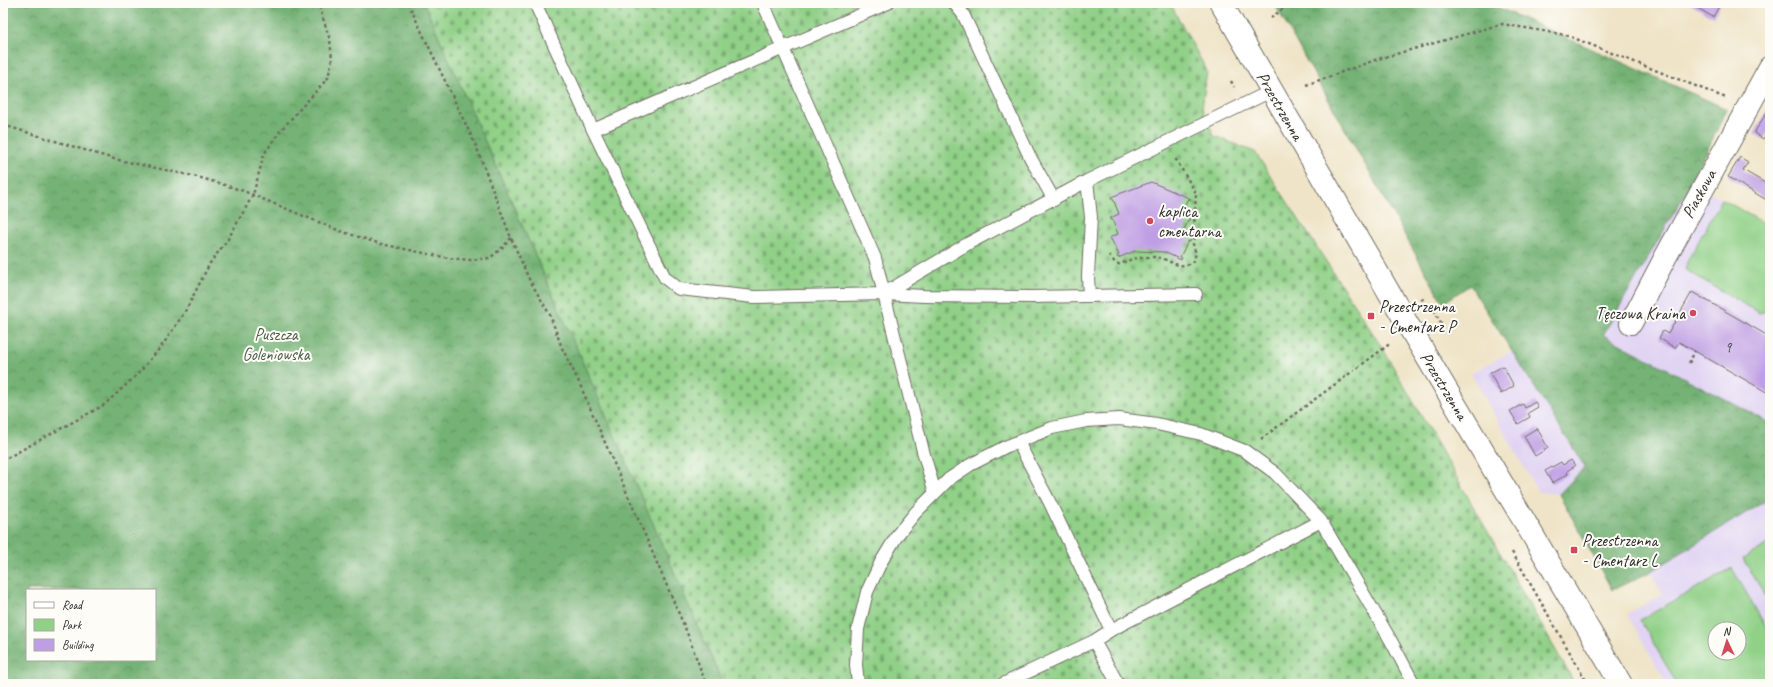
<svg xmlns="http://www.w3.org/2000/svg" width="1773" height="687" viewBox="0 0 1773 687" font-family="Caveat,sans-serif">
<defs>
<pattern id="forest-crowns" width="20" height="18" patternUnits="userSpaceOnUse"><rect width="20" height="18" fill="#74b274"/><path d="M2 6a3 3 0 1 1 6 0M12 15a3 3 0 1 1 6 0" fill="none" stroke="#5f915f"/></pattern>
<pattern id="cemetery-stones" width="16" height="16" patternUnits="userSpaceOnUse"><rect width="16" height="16" fill="#90d087"/><path d="M2 7V4a2 2 0 0 1 4 0v3zM10 15v-3a2 2 0 0 1 4 0v3z" fill="#76a96f"/></pattern>
</defs>
<rect width="100%" height="100%" fill="#fdfcf7"/>
<filter id="ink" filterUnits="userSpaceOnUse"><feTurbulence type="fractalNoise" baseFrequency=".025" numOctaves="2"/><feDisplacementMap in="SourceGraphic" scale="8" xChannelSelector="R" yChannelSelector="G"/><feConvolveMatrix kernelMatrix="1 2 1 2 8 2 1 2 1" color-interpolation-filters="sRGB"/></filter>
<filter id="wash" filterUnits="userSpaceOnUse"><feTurbulence type="fractalNoise" baseFrequency=".012" numOctaves="4" result="noise"/><feDisplacementMap in="SourceGraphic" scale="16" xChannelSelector="R" yChannelSelector="G"/><feGaussianBlur stdDeviation="0.9" result="paint"/><feColorMatrix in="noise" values="0 0 0 0 0 0 0 0 0 0 0 0 0 0 0 0 0 1.4 0 .05"/><feComposite in="paint" operator="in"/></filter>
<g filter="url(#wash)">
<rect width="100%" height="100%" fill="#efe4c7"/>
<path fill="#e1d4f3" fill-rule="evenodd" d="M1693 182 1770 227V684H1667L1627 614 1663 594 1650 572 1656 568 1564 400ZM1715 629H1739V653H1715Z
M1512 351 1585 467 1559 494 1538 492 1471 373Z"/>
<path fill="#90d087" stroke="#5e7e59" fill-rule="evenodd" d="M1722 199 1770 227V310L1759 313 1686 270 1687 262Z
M1770 543V603L1743 559Z
M1732 568 1770 634V684H1677L1640 620ZM1715 629H1739V653H1715Z"/>
<path fill="url(#forest-crowns)" stroke="#506e50" fill-rule="evenodd" d="M3 3H424L584 365 723 684H3ZM27 590H155V660H27Z
M1274 3H1488L1727 109 1692 182 1603 335 1770 423V498L1650 572 1612 590 1559 494 1585 467 1470 285 1443 303Z"/>
<path fill="url(#cemetery-stones)" stroke="#5e7e59" d="M424 3H1170L1207 71 1202 108 1214 136 1255 152 1383 349 1575 684H723L584 365Z"/>
<g id="blocks">
<path fill="#bf9fe4" d="M1689 3H1721L1713 17Z
M1770 107V130L1763 139 1754 133Z
M1740 157 1748 162 1743 170 1770 186 1768 191 1770 192V202L1728 177Z
M1151 182 1191 199 1187 200 1181 215 1190 219 1188 221 1182 235 1191 240 1190 242 1188 241 1180 257 1182 258 1181 260 1164 252 1135 251 1118 258 1117 256 1119 255 1111 239 1110 240 1109 238 1118 234 1112 219 1110 220V218L1119 214 1113 199H1111V197Z
M1692 292 1770 337V394L1679 342 1675 348 1659 338 1663 331 1668 334Z
M1503 366 1514 386 1501 394 1490 373Z
M1535 402 1538 407 1528 413 1530 417 1518 424 1510 411 1523 404 1525 408Z
M1537 428 1548 448 1535 456 1524 436Z
M1571 460 1575 466 1567 471 1568 474 1552 483 1545 471 1561 462 1563 465Z"/>
</g>
</g>
<g filter="url(#ink)">
<use href="#blocks" fill-opacity="0" stroke="#706c62" stroke-width="1"/>
<g fill="none" stroke-linecap="round" stroke-linejoin="round">
<defs>
<path id="lane" d="M535 3 593 130
M763 3 875 258 923 451 935 493
M888 3 593 130 665 278 679 289 754 297 883 294 924 296 1031 297 1196 294
M954 3 963 14 1030 157 1054 200
M1087 181 1271 91
M883 294 969 243 1087 181 1091 217 1088 276 1089 296
M1018 442 1049 501 1111 630
M1094 641 1118 684
M858 684 856 665 858 629 867 592 881 562 898 534 916 512 949 479 970 465 1005 447 1052 428 1086 421 1119 419 1157 424 1201 434 1245 451 1275 473 1321 521 1390 639 1414 684
M1003 684 1094 641 1111 630 1321 521"/>
<path id="street" d="M1631 323 1666 256 1770 67"/>
<path id="secondary" d="M1221 3 1405 320 1621 684"/>
</defs>
<use href="#lane" stroke="#706c62" stroke-width="14"/>
<use href="#street" stroke="#706c62" stroke-width="24"/>
<use href="#secondary" stroke="#706c62" stroke-width="24"/>
<path stroke="#706c62" stroke-width="2.5" stroke-dasharray="3 3" stroke-linecap="butt" d="M408 3 476 146 511 238 529 279 550 315 562 348 578 380 686 630 706 684
M1271 18 1290 3
M1231 81 1234 87
M1306 85 1378 59 1502 24 1566 35 1726 98
M3 125 114 159 198 177 241 190 340 231 381 244 448 258 471 260 490 258 503 247 511 238
M1109 255C1119 269 1119 264 1132 259 1137 258 1145 257 1151 257 1169 256 1175 271 1192 263L1196 254 1193 244 1196 193 1175 158
M1421 300 1426 297
M1434 310 1444 329
M1689 363 1695 351
M1261 439 1391 343
M3 462 7 458 104 405 139 373 164 343 186 310 210 263 228 239 253 195 264 154 281 130 328 78 332 59 330 40 318 3
M1512 552 1588 684"/>
<use href="#lane" stroke="#fff" stroke-width="12"/>
<use href="#street" stroke="#fff" stroke-width="22"/>
<use href="#secondary" stroke="#fff" stroke-width="22"/>
</g>
</g>
<g fill="#d1495b" stroke="#fdfcf7" stroke-width="1.5">
<circle cx="1150" cy="221" r="4"/>
<circle cx="1693" cy="313" r="4"/>
<rect x="1367" y="312" width="8" height="8" rx="2"/>
<rect x="1570" y="546" width="8" height="8" rx="2"/>
</g>
<g text-anchor="middle" dominant-baseline="central" stroke-width="4" stroke-linejoin="round" paint-order="stroke">
<g font-size="15" fill="#504859">
<text x="1728" y="347">9</text>
</g>
<g font-size="17" fill="#2b2b2b" stroke="#fdfcf7">
<text transform="translate(1280 106) rotate(60)">Przestrzenna</text>
<text transform="translate(1699 194) rotate(-61)">Piaskowa</text>
<text transform="translate(1444 386) rotate(59)">Przestrzenna</text>
</g>
<g font-size="17" fill="#2b2b2b" stroke="#fdfcf7" text-anchor="start">
<text x="1158" y="211">kaplica<tspan x="1158" dy="20">cmentarna</tspan></text>
<text x="1379" y="306">Przestrzenna<tspan x="1379" dy="20">- Cmentarz P</tspan></text>
<text x="1685" y="313" text-anchor="end">Tęczowa Kraina</text>
<text x="1582" y="540">Przestrzenna<tspan x="1582" dy="20">- Cmentarz L</tspan></text>
</g>
<g font-size="17" fill="#495d47" stroke="#fdfcf7">
<text x="276" y="334">Puszcza<tspan x="276" dy="20">Goleniowska</tspan></text>
</g>
</g>
<rect width="1773" height="687" fill="none" stroke="#fdfcf7" stroke-width="16"/>
<rect x="26" y="589" width="130" height="72" fill="#fdfcf7" stroke="#a9a8a5"/>
<rect x="34" y="602" width="20" height="6" fill="#ffffff" stroke="#a9a8a5"/>
<text x="62" y="609" font-size="12" fill="#2b2b2b">Road</text>
<rect x="34" y="619" width="20" height="12" fill="#90d087" stroke="#a9a8a5"/>
<text x="62" y="629" font-size="12" fill="#2b2b2b">Park</text>
<rect x="34" y="639" width="20" height="12" fill="#bf9fe4" stroke="#a9a8a5"/>
<text x="62" y="649" font-size="12" fill="#2b2b2b">Building</text>
<g transform="translate(1727 641) rotate(356)"><circle r="19" fill="#fdfcf7" stroke="#a9a8a5"/>
<path d="M0-3L7 15L0 10L-7 15Z" fill="#d1495b"/>
<text y="-6" font-size="11" font-weight="bold" text-anchor="middle" fill="#2b2b2b">N</text>
</g>
</svg>
